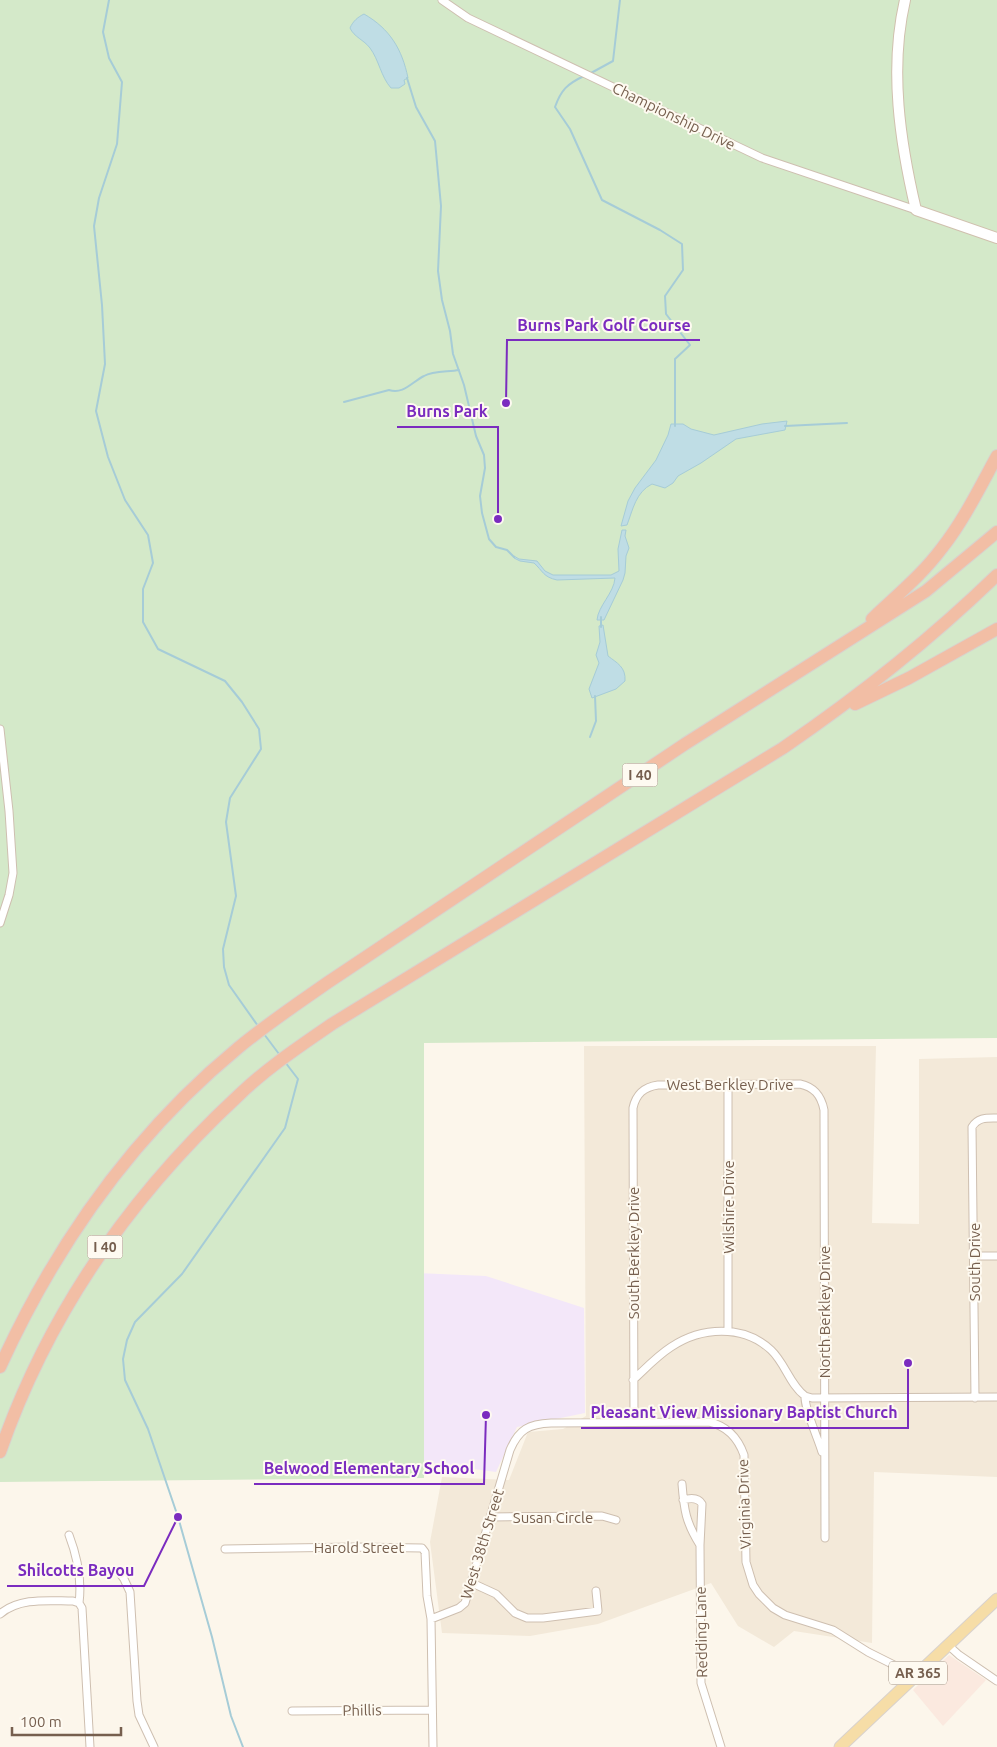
<svg xmlns="http://www.w3.org/2000/svg" width="997" height="1747" viewBox="0 0 997 1747" font-family="Ubuntu,sans-serif">
<rect width="100%" height="100%" fill="#fcf6eb"/>
<path fill="#f3e9d9" d="M584 1046H876L872 1223 919 1224V1059L997 1057V1477L874 1472 872 1643 794 1631 774 1647 738 1626 711 1583 598 1624 530 1636 442 1633 430 1542 442 1477 509 1480 528 1432 563 1429 586 1416Z"/>
<path fill="#fbe9df" d="M949 1655 986 1680 943 1726 913 1690Z"/>
<path fill="#f3e7f9" d="M417 1273 486 1276 584 1308 585 1413 517 1427 496 1472 408 1460Z"/>
<path fill="#d4e9c9" d="M0 0H997V1038L424 1043V1478L0 1482Z"/>
<path fill="#bfdde5" stroke="#a6ccd7" d="M364 14C390 29 402 49 408 78L404 80 405 84 399 88H391C381 77 379 60 370 48 364 40 354 37 350 28 353 21 358 17 364 14Z
M787 421 785 430 736 439 701 463 678 476 673 483 665 488 652 484C636 492 633 509 627 525L621 526 628 501 635 488 656 460 668 435 671 424H683L691 429 714 435 762 424Z
M622 530H626L625 536 629 548 626 556 625 573 623 580 604 620H597C598 606 614 593 615 578L557 580C543 577 543 571 534 563L520 561 514 558V556L519 559 537 561 545 571 553 575H611L619 571 618 549Z
M603 625 608 656C617 663 626 667 625 681L616 689 592 698 589 689 599 663 596 655 600 642 599 626Z"/>
<g fill="none" stroke-linecap="round" stroke-linejoin="round">
<path stroke="#a6ccd7" stroke-width="2" d="M109 0 103 32 109 58 122 82 117 144 99 198 94 226 102 305 105 364 96 411 108 457 125 500 148 535 153 563 143 589V622L158 649 225 681 242 702 259 729 261 749 230 798 226 822 236 896 223 949 224 967 229 985 258 1026
M591 73 613 61 620 0
M584 76C567 84 561 90 555 107L570 129 602 200 660 230 682 244 683 270 665 296 666 314 690 345 675 359V426
M407 78 416 107 435 141 441 206 438 271 442 300 450 331 453 354 464 385 476 436 484 455 485 468 480 496 482 513 489 539 496 547 507 550 514 557
M344 402 389 390C403 395 412 382 424 376 433 371 448 372 459 370
M785 426 847 423
M601 627V617
M590 737 596 721 595 696
M264 1034 279 1054
M243 1747 231 1716 212 1637 178 1517 148 1429 125 1380 123 1359 127 1340 135 1322 182 1274 285 1128 298 1079 285 1062"/>
<defs>
<path id="street" d="M442 0 468 18 762 158 916 210
M0 729 9 811 13 873 9 895 0 923
M728 1084V1331
M974 1256H997
M633 1380C645 1369 657 1356 671 1347 701 1327 743 1324 771 1350 785 1363 790 1385 805 1396 804 1408 818 1438 822 1452
M805 1396 812 1398 997 1397
M975 1398 972 1127C978 1117 987 1118 997 1118
M634 1422 633 1108C636 1094 644 1087 658 1085L800 1084C814 1087 821 1095 824 1110L825 1538
M682 1484C684 1510 686 1523 700 1545L701 1683 721 1747
M683 1500C690 1498 698 1497 702 1504L700 1545
M491 1517 602 1516 616 1520
M69 1535C77 1556 82 1580 79 1603
M225 1549 355 1547 422 1548 425 1552 427 1596 431 1619 433 1747
M118 1571 124 1579 130 1592 137 1701 139 1715 154 1747
M472 1583 496 1594 515 1613 527 1618H543L598 1611 596 1591
M79 1603 82 1608 90 1747
M0 1614C20 1597 49 1601 73 1601L79 1603
M431 1619 459 1608 465 1603 510 1450C519 1429 529 1424 551 1423L709 1422C727 1426 738 1438 744 1455L746 1562 753 1585 759 1594 773 1608 785 1615 833 1630 868 1652 898 1667 912 1678
M948 1645 959 1655 997 1681
M292 1711 432 1710"/>
<path id="secondary" d="M905 0C889 69 900 142 916 210L997 238"/>
<path id="primary" d="M840 1747 997 1599"/>
<path id="highway" d="M872 619C896 596 922 575 942 548 964 520 980 487 997 456
M855 704 909 678 997 629
M0 1367C56 1244 134 1134 238 1048 267 1024 297 1004 327 983L685 744 926 591 997 532
M0 1452C48 1314 132 1194 239 1095 267 1068 300 1046 332 1024L783 748C859 696 931 639 997 575"/>
</defs>
<use href="#street" stroke="#cebfb0" stroke-width="9"/>
<use href="#secondary" stroke="#d0c0ae" stroke-width="12"/>
<use href="#primary" stroke="#d9d2cd" stroke-width="13"/>
<use href="#highway" stroke="#d9d2cd" stroke-width="14"/>
<use href="#street" stroke="#fff" stroke-width="7"/>
<use href="#secondary" stroke="#fff" stroke-width="10"/>
<use href="#primary" stroke="#f6dda7" stroke-width="11"/>
<use href="#highway" stroke="#f2bea5" stroke-width="12"/>
</g>
<g text-anchor="middle" dominant-baseline="central" stroke-width="4" stroke-linejoin="round" paint-order="stroke">
<g fill="#fefaf1" stroke="#9f8e7f" stroke-width="1">
<rect x="622.5" y="763.5" width="35" height="23" rx="4"/>
<rect x="87.5" y="1235.5" width="35" height="23" rx="4"/>
<rect x="889" y="1661.5" width="58" height="23" rx="4"/>
</g>
<g font-size="14" font-weight="bold" fill="#765f4e">
<text x="640" y="775">I 40</text>
<text x="105" y="1247">I 40</text>
<text x="918" y="1673">AR 365</text>
</g>
<g font-size="15" fill="#765f4e" stroke="#fefaf1">
<text transform="translate(674 116) rotate(26)">Championship Drive</text>
<text x="730" y="1084">West Berkley Drive</text>
<text transform="translate(728 1207) rotate(-90)">Wilshire Drive</text>
<text transform="translate(633 1253) rotate(-90)">South Berkley Drive</text>
<text transform="translate(974 1262) rotate(-90)">South Drive</text>
<text transform="translate(824 1312) rotate(-90)">North Berkley Drive</text>
<text transform="translate(744 1504) rotate(-92)">Virginia Drive</text>
<text x="553" y="1517">Susan Circle</text>
<text transform="translate(482 1544) rotate(-73)">West 38th Street</text>
<text x="359" y="1547">Harold Street</text>
<text transform="translate(701 1632) rotate(-91)">Redding Lane</text>
<text transform="translate(362 1710) rotate(-1)">Phillis</text>
</g>
</g>
<path fill="none" stroke="#7b2cbf" stroke-width="2" d="M506 403L507 340H700M498 519L498 427H397M908 1363L908 1428H581M486 1415L484 1484H254M178 1517L144 1586H7"/>
<g fill="#7b2cbf" stroke="#fefaf1" stroke-width="2">
<circle cx="506" cy="403" r="5"/>
<circle cx="498" cy="519" r="5"/>
<circle cx="908" cy="1363" r="5"/>
<circle cx="486" cy="1415" r="5"/>
<circle cx="178" cy="1517" r="5"/>
</g>
<g font-size="16" text-anchor="middle" font-weight="bold" fill="#7b2cbf" stroke="#fefaf1" stroke-width="4" stroke-linejoin="round" paint-order="stroke">
<text x="604" y="331">Burns Park Golf Course</text>
<text x="447" y="417">Burns Park</text>
<text x="744" y="1418">Pleasant View Missionary Baptist Church</text>
<text x="369" y="1474">Belwood Elementary School</text>
<text x="76" y="1576">Shilcotts Bayou</text>
</g>
<path d="M12 1727v8h109v-8" fill="none" stroke="#765f4e" stroke-width="2.5"/>
<text x="20" y="1727" font-size="15" fill="#765f4e" stroke="#fefaf1" stroke-width="4" paint-order="stroke">100 m</text>
</svg>
